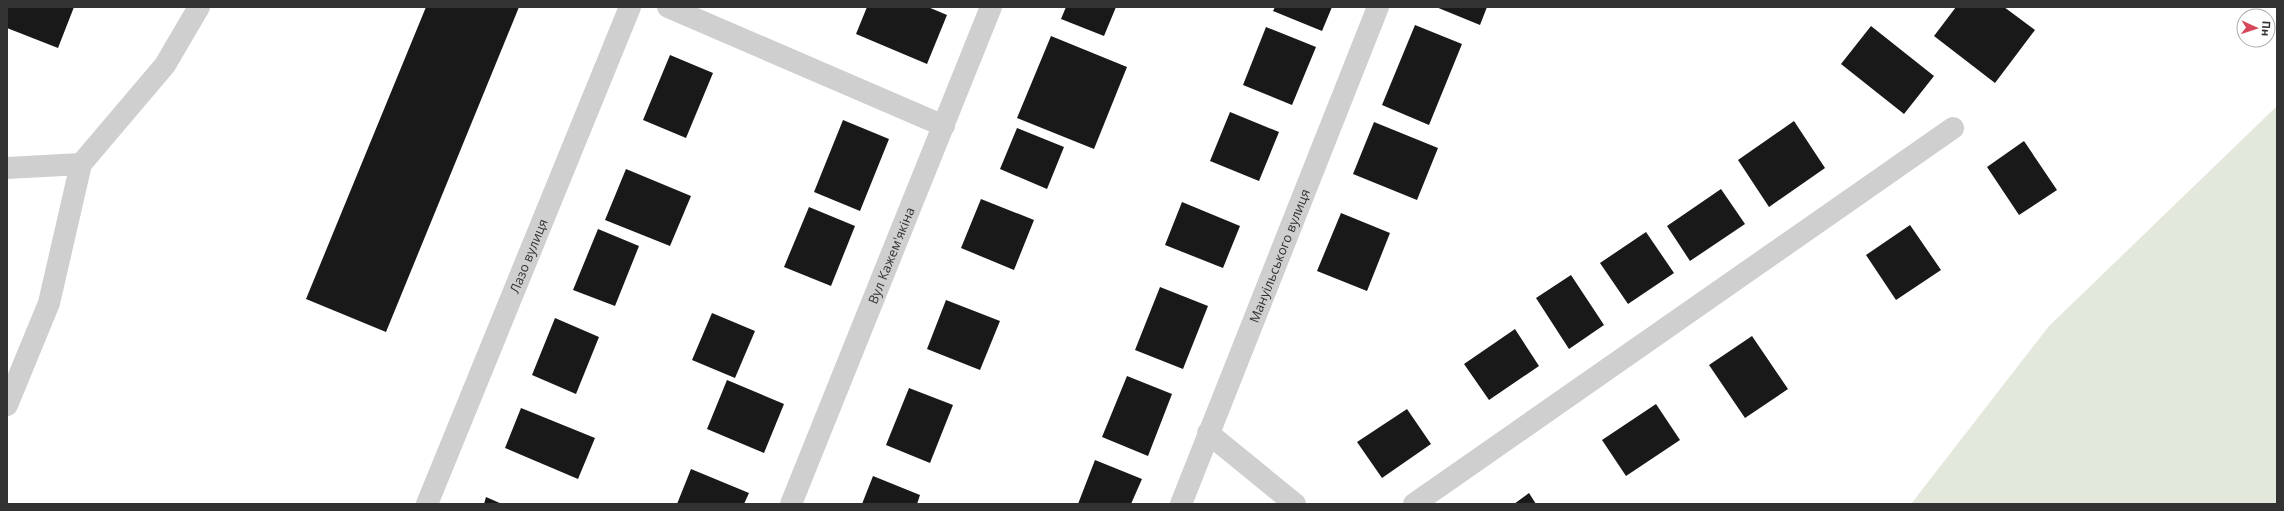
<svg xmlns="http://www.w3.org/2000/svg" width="2284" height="511" viewBox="0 0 2284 511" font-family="'Open Sans',sans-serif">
<rect width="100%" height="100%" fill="#fff"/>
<path fill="#e3e8dc" d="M2277 106V504H1911L2049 326Z"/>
<path fill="#191919" d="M7 7H74L58 48 7 28Z
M426 7H519L386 332 306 299Z
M867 7H928L947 15 927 64 856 34Z
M1066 7H1116L1104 36 1061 19Z
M1275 7H1332L1322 31 1273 11Z
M1436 7H1487L1480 25Z
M1956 7H2004L2035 30 1995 83 1934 36Z
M1415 25 1462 44 1429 125 1382 105Z
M1871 26 1934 76 1904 114 1841 64Z
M1266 27 1316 47 1292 105 1243 85Z
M1051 36 1127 67 1094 149 1017 118Z
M670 55 713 73 686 138 643 120Z
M1230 112 1279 132 1259 181 1210 161Z
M843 120 889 139 860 211 814 192Z
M1794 121 1825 168 1769 207 1738 160Z
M1374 122 1438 148 1417 200 1353 174Z
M1017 128 1064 147 1047 189 1000 169Z
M2024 141 2057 190 2019 215 1987 167Z
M626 169 691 196 670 246 605 220Z
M1721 189 1745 224 1690 261 1667 226Z
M981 199 1034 220 1014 270 961 248Z
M1182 202 1240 226 1223 268 1165 245Z
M809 207 855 226 831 286 784 267Z
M1341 213 1390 233 1367 291 1317 271Z
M1910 225 1941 270 1896 300 1866 255Z
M598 229 639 246 615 306 573 290Z
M1646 232 1674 273 1628 304 1600 263Z
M1571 275 1604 325 1569 349 1536 298Z
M1160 287 1208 306 1183 369 1135 350Z
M946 300 1000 321 980 370 927 349Z
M712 313 755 331 735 378 692 360Z
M555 318 599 337 576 394 532 375Z
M1515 329 1539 366 1489 400 1464 364Z
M1752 336 1788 389 1745 418 1709 365Z
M1127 376 1172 394 1148 456 1102 437Z
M727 380 784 404 764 453 707 429Z
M909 388 953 405 930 463 886 445Z
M1656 404 1680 440 1626 476 1602 440Z
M521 408 595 438 578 479 505 448Z
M1407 409 1431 444 1382 478 1357 442Z
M1095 460 1142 479 1131 504H1078Z
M691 469 749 493 744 504H677Z
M873 476 920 495 917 504H862Z
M1529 493 1536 504H1514Z
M486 497 502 504H484Z"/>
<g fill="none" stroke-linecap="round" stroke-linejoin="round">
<g stroke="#cfcfcf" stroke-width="22">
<path d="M668 7 944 126"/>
<path d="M7 168 81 164 165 65 199 7"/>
<path d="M7 405 49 303 81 164"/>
<path d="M1208 433 1295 504"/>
<path id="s1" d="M427 504 630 7"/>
<path id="s2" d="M791 504 991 7"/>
<path id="s3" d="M1181 504 1378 7"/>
<path d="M1414 504 1953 128"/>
</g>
</g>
<g text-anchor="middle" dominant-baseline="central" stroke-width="4" stroke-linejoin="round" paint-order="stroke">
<g font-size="13" fill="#323232" stroke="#fff">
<text stroke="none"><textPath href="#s3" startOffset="267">Мануільського вулиця</textPath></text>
<text stroke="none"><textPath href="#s1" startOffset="268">Лазо вулиця</textPath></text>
<text stroke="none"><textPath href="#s2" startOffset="268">Вул Кажем'якіна</textPath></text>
</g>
</g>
<rect width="2284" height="511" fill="none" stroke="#323232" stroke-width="16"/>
<g transform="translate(2256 28) rotate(93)"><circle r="19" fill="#ffffff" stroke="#adadad"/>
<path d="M0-3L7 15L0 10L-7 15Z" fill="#d6475b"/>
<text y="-6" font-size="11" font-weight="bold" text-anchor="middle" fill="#323232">Пн</text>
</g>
</svg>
